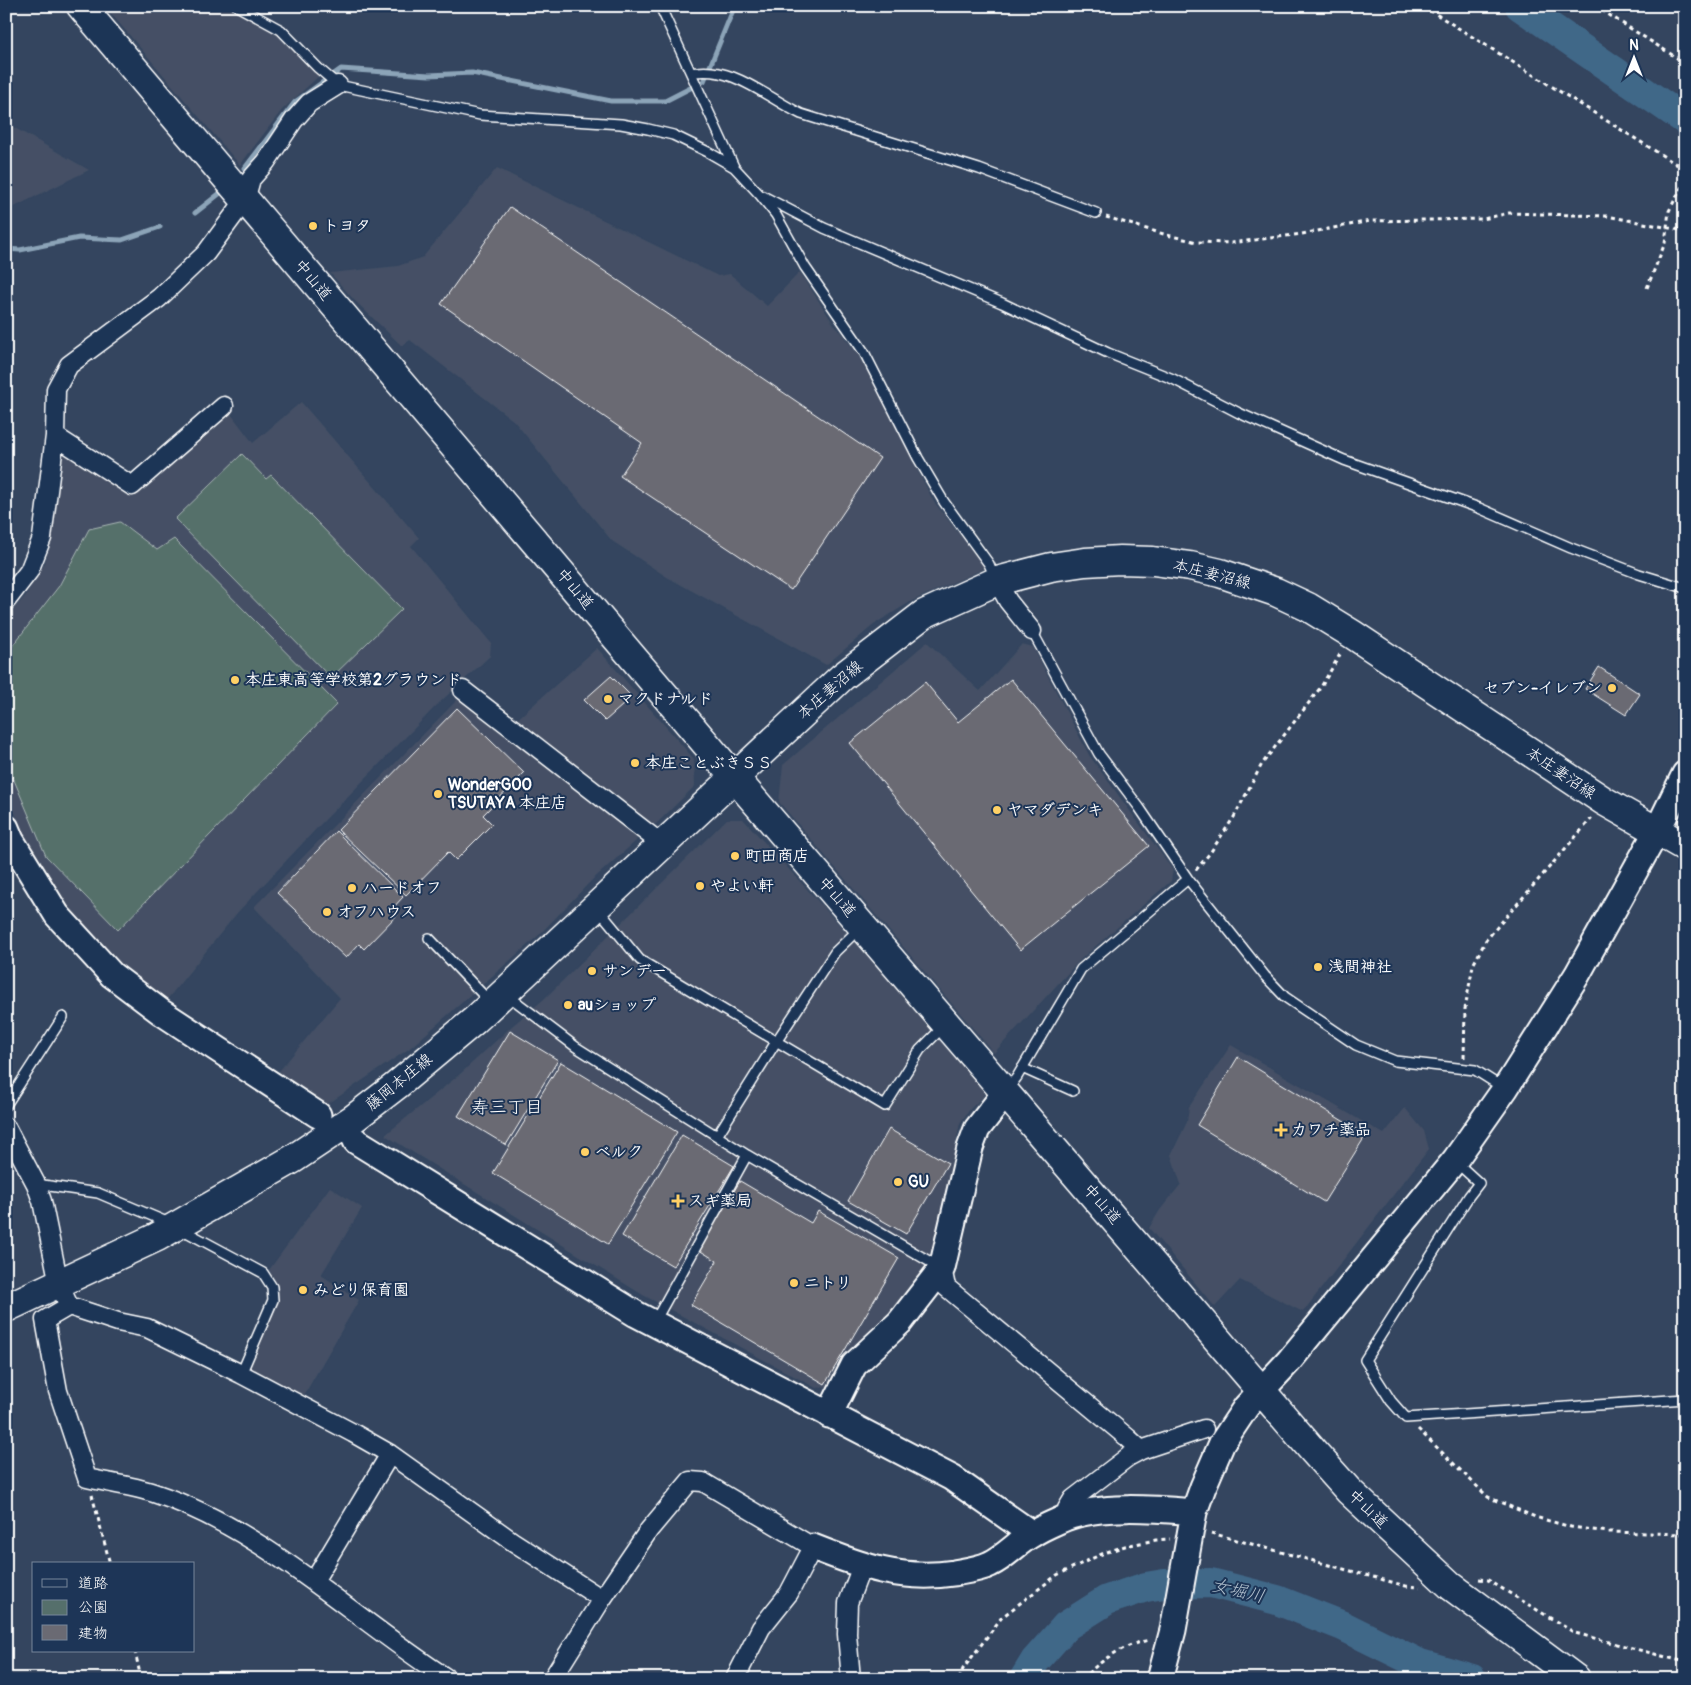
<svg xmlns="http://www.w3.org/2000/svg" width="1691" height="1685" viewBox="0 0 1691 1685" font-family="Pangolin,'Klee One',sans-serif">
<rect width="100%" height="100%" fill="#34455f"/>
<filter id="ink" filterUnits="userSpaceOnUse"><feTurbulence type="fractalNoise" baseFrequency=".02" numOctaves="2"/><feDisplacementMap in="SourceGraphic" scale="10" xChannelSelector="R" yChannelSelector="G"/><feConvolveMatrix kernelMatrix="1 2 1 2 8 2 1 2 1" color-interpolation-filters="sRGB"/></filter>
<g filter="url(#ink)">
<path fill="#445065" d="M110 6H231L278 33 299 56 320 75 282 110 240 165 108 10Z
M6 123 89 170 6 211Z
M497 168 718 276 730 274 767 306 800 272 833 323 858 354 934 502 986 568 912 601 876 623 826 665 667 577 612 541 514 421 410 340 402 346 354 300 330 273 398 266 423 257Z
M301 402 419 538 411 546 491 643 490 656 438 704 317 828 237 913 165 1002 107 954 62 902 21 829 6 789V618L26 595 45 563 53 523 59 457 65 452 131 492 228 410 253 443Z
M927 642 980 691 1022 644 1033 647 1089 755 1173 870 1171 881 1081 959 994 1053 779 802 783 765Z
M597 648 694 759 695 786 656 824H645L513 723Z
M458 699 638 833 636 841 591 881 539 935 410 1048 325 1106 275 1076 340 998 254 907Z
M727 819H743L986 1085 983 1097 971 1108 960 1123 942 1213 933 1249 921 1274 892 1312 848 1350 830 1386 816 1388 643 1295 385 1135 459 1075 512 1026 543 1000Z
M1231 1045 1384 1134 1405 1108 1424 1131 1429 1149 1303 1312 1240 1280 1215 1307 1149 1228 1160 1210 1181 1184 1171 1155 1187 1122 1189 1107Z
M330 1187 362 1208 321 1275 359 1300 303 1397 252 1372 251 1364 278 1301 277 1284 269 1270Z"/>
<path fill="#556f6b" stroke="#aab7b5" d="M242 454 266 479 271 475 402 609 331 678 175 519Z
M120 522 157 550 174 539 337 704 118 930 46 856 6 761V654L59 586 89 529Z"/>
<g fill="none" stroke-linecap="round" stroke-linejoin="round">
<path stroke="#8ca4b8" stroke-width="5" d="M245 168 295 102 341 69 429 75 472 73 611 101H665L704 81 733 10V6
M195 213 219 194
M6 249 20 250 79 238 122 240 160 227"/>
<path stroke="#406788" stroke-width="30" d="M1520 6 1685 120
M1024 1679 1035 1661 1066 1626 1107 1600 1146 1587 1164 1584 1211 1583 1277 1600 1343 1626 1420 1664 1472 1679"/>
</g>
<path fill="#6a6a73" stroke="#fff" d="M510 207 880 458 791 590 620 476 642 443 441 304Z
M1599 667 1640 694 1626 715 1585 689Z
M611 676 632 697 605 721 584 700Z
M1011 679 1149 846 1020 950 850 743 925 682 958 722Z
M457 708 524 773 483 815 492 824 456 860 448 852 406 895 338 830Z
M336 831 403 897 392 909 398 914 364 949 359 944 346 958 277 893Z
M510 1031 558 1060 506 1145 458 1116Z
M1238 1057 1366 1135 1324 1202 1197 1125Z
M561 1062 677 1132 608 1244 493 1173Z
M889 1129 948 1163 906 1234 848 1201Z
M682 1135 734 1166 673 1266 622 1236Z
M740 1181 811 1223 818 1211 899 1258 825 1384 691 1305 717 1261 699 1250Z"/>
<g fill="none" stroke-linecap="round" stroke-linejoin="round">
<defs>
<path id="lane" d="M237 6 281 30 318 68 338 85 480 115 621 124 648 129 673 135 708 152 734 167 760 195 776 215 805 267 864 352 918 458 944 502 989 564 995 578
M660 6 734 167
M691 73C732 64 767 98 801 114L979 169 1096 213
M763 196 824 228 1002 303 1108 353 1173 379 1239 413 1344 460 1479 508 1571 548 1639 574 1685 588
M1032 631 1099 754 1139 807 1188 879 1265 976 1285 997 1356 1045 1395 1061 1475 1070 1505 1089
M598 909 640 960 885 1106 920 1050 945 1025
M429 938 490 1002
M506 994 576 1047 747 1155 939 1267
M1022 1068 1073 1091
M1007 1090 1017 1077 1081 969 1188 879
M6 1105 63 1017
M717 1136 776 1042 835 952 861 927
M1456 1162 1479 1183 1469 1196 1365 1360 1391 1401 1406 1418 1685 1399
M36 1184 98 1193 169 1223
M181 1229 263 1273 272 1287 273 1300 241 1374
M655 1321 747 1155"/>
<path id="street" d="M55 436 132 486 224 406
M997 581 1008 601 1032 631
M6 601 29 571 42 538 55 436 56 389 69 365 159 298 206 253 245 200 251 179 266 162 294 120 309 103 338 85
M463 690 663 845
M6 1127 36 1184 42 1201 59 1284 69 1306 118 1322 147 1328 241 1374 353 1433 390 1454 512 1541 602 1599
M942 1268 946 1287 1128 1438 1141 1450
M69 1306 45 1320 58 1391 87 1478C109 1483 133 1486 154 1493 266 1530 351 1617 448 1679
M1066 1518 1067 1509 1073 1499 1128 1457 1141 1450 1204 1429
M314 1581 390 1454
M552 1679 602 1599 649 1530 690 1481 703 1482 813 1547 789 1593 761 1628 735 1679
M851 1679 847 1634 848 1603 862 1566"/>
<path id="secondary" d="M6 828 11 840 57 915 112 975 161 1012 318 1115
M356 1141 636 1314 952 1478 1032 1534
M829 1415 854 1365 900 1322 942 1268 970 1148 977 1129 1006 1092
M813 1547C861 1566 901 1581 954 1573 965 1571 980 1569 990 1564 1005 1557 1017 1543 1031 1535 1041 1528 1054 1523 1065 1518 1100 1504 1157 1509 1194 1512
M1160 1679 1173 1630 1194 1512 1203 1487 1222 1443 1246 1407 1289 1361 1455 1160 1505 1089 1577 975 1657 831 1685 774"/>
<path id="primary" d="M6 1308 157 1237 293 1159 353 1119 397 1085 475 1020 842 677 924 614 997 581 1051 567 1085 562 1120 560 1153 561 1190 566 1220 573 1276 592 1308 607 1352 634 1604 801 1685 847"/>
<path id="highway" d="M81 6 735 778 1314 1452 1349 1491 1451 1586 1576 1679"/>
</defs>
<use href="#lane" stroke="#fff" stroke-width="12"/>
<use href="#street" stroke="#fff" stroke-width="21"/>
<use href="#secondary" stroke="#fff" stroke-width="29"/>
<use href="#primary" stroke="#fff" stroke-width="31"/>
<use href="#highway" stroke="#fff" stroke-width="31"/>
<path stroke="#fff" stroke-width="3" stroke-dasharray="4 4" stroke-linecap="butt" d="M1423 6 1684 169 1685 171
M1595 6 1685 63
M1106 217 1167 235 1197 242 1231 243 1302 234 1370 221 1483 219 1509 213 1607 216 1685 231
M1647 288 1665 243 1669 211 1683 184H1685
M1196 870 1210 853 1234 817 1262 764 1321 687 1342 651
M1464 1058 1465 1009 1473 965 1486 940 1592 818
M1418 1429 1488 1497 1535 1517 1571 1527 1608 1532 1685 1534
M92 1495 110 1564
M1211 1533 1406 1586 1420 1587
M1479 1579 1488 1580 1575 1633 1685 1662
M135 1651 141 1679
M959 1679 963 1669 1002 1617 1057 1575 1104 1553 1125 1546 1156 1540 1170 1539
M1082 1679C1101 1660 1124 1644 1150 1640"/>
<use href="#lane" stroke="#1d3557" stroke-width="9"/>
<use href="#street" stroke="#1d3557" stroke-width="18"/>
<use href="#secondary" stroke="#1d3557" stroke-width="25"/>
<use href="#primary" stroke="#1d3557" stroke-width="28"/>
<use href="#highway" stroke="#1d3557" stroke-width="28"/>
</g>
</g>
<g fill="#ffd166" stroke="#1d3557" stroke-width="2">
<circle cx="313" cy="226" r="5"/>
<circle cx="235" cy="680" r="5"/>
<circle cx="1612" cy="688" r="5"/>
<circle cx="608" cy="699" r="5"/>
<circle cx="635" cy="763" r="5"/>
<circle cx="438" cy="794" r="5"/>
<circle cx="997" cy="810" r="5"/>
<circle cx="735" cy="856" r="5"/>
<circle cx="700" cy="886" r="5"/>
<circle cx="352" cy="888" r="5"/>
<circle cx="327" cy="912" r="5"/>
<circle cx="1318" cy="967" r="5"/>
<circle cx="592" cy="971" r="5"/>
<circle cx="568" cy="1005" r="5"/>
<path d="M1278.5 1122.5h5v5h5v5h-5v5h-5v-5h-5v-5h5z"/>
<circle cx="585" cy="1152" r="5"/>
<circle cx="898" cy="1182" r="5"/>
<path d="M675.5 1193.5h5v5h5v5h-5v5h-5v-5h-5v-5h5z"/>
<circle cx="794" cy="1283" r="5"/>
<circle cx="303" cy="1290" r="5"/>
</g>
<g text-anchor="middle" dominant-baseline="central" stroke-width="4" stroke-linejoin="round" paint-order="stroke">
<g font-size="16" font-weight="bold" fill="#fff" stroke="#1d3557" text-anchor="start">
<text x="323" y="226">トヨタ</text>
<text x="245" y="680">本庄東高等学校第2グラウンド</text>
<text x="1602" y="688" text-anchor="end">セブン-イレブン</text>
<text x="618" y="699">マクドナルド</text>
<text x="645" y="763">本庄ことぶきＳＳ</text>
<text x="448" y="785">WonderGOO<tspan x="448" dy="18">TSUTAYA 本庄店</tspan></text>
<text x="1007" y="810">ヤマダデンキ</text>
<text x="745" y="856">町田商店</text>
<text x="710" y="886">やよい軒</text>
<text x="362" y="888">ハードオフ</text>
<text x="337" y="912">オフハウス</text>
<text x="1328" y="967">浅間神社</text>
<text x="602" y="971">サンデー</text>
<text x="578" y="1005">auショップ</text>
<text x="1291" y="1130">カワチ薬品</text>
<text x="595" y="1152">ベルク</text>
<text x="908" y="1182">GU</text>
<text x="688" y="1201">スギ薬局</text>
<text x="804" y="1283">ニトリ</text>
<text x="313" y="1290">みどり保育園</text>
</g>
<g font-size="16" fill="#fff" stroke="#1d3557">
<text transform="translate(313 280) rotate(50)">中山道</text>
<text transform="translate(1212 574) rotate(14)">本庄妻沼線</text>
<text transform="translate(575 589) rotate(50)">中山道</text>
<text transform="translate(830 690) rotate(-41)">本庄妻沼線</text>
<text transform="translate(1561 773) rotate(34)">本庄妻沼線</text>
<text transform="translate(837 897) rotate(49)">中山道</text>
<text transform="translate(399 1082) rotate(-39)">藤岡本庄線</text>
<text transform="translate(1102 1204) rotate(49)">中山道</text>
<text transform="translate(1368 1509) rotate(44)">中山道</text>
</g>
<g font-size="18" fill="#fff" stroke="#1d3557">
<text x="507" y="1107">寿三丁目</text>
</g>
<g font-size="18" font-style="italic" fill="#b3c2cf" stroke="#1d3557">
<text transform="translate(1238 1591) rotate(13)">女堀川</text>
</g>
</g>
<rect width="1691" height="1685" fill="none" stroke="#1d3557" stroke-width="25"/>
<rect x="12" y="12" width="1666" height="1660" fill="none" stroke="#fff" stroke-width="2" filter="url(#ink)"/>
<rect x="32" y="1562" width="162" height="90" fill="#1d3557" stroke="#77869a"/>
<rect x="42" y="1579" width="25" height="8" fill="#1d3557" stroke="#77869a"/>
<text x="78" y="1588" font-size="15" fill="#ffffff">道路</text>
<rect x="42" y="1600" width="25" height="15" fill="#556f6b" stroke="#77869a"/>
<text x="78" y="1612" font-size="15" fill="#ffffff">公園</text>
<rect x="42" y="1625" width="25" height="15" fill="#6a6a73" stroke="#77869a"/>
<text x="78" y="1638" font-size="15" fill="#ffffff">建物</text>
<g transform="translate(1634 58)" stroke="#1d3557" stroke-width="4" paint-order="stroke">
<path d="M0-4L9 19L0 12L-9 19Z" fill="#ffffff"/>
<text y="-8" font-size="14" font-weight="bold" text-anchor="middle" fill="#ffffff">N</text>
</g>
</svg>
